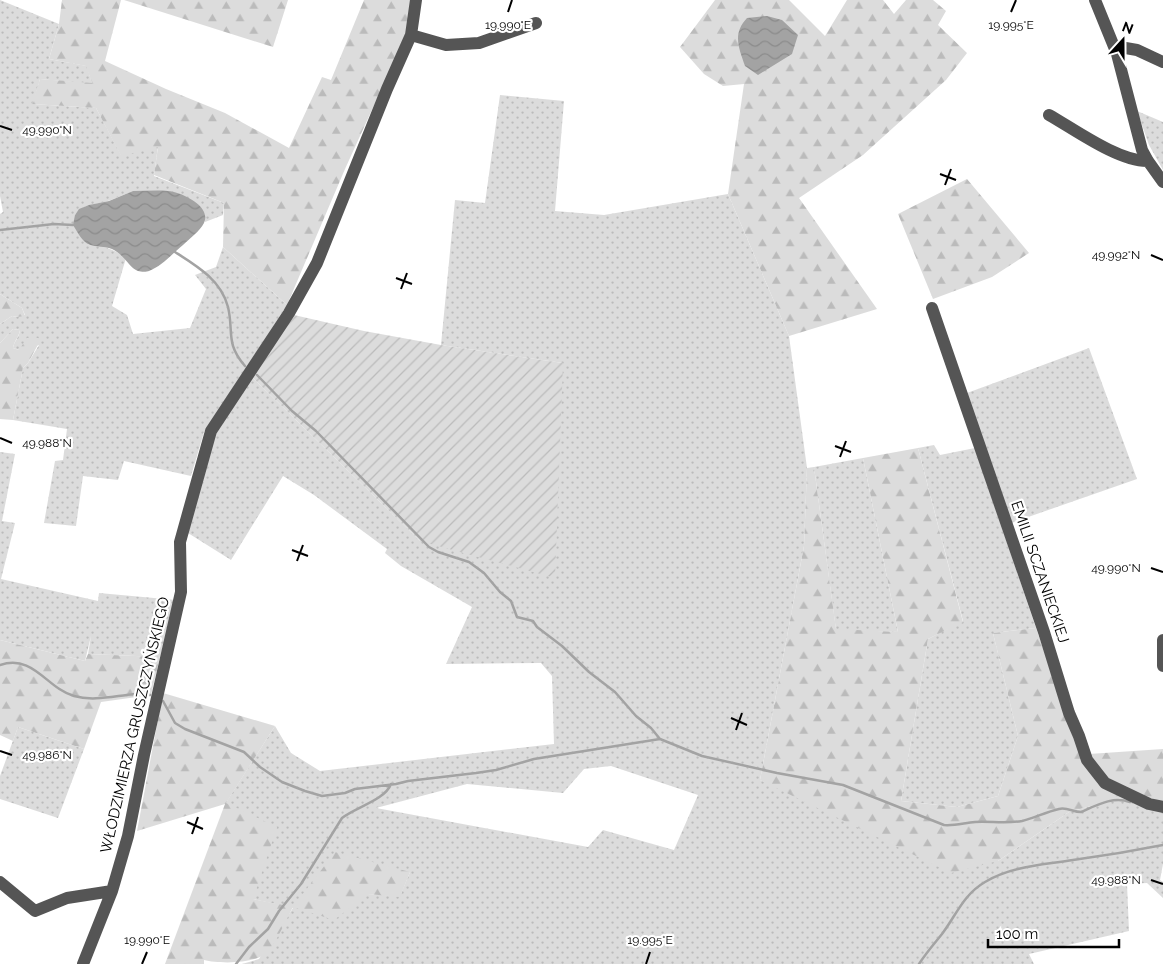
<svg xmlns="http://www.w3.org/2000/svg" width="1163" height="964" viewBox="0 0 1163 964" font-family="Raleway,sans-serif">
<defs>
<pattern id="grass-dots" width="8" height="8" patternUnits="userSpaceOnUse" patternTransform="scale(1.25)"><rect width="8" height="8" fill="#dcdcdc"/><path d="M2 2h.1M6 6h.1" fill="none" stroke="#bbb" stroke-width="1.8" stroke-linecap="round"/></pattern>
<pattern id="forest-firs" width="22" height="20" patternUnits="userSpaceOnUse" patternTransform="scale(1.25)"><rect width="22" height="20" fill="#dcdcdc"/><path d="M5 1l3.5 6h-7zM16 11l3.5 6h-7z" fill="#bbb"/></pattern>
<pattern id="garden-furrows" width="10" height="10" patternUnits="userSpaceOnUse" patternTransform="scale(1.25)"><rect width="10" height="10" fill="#dcdcdc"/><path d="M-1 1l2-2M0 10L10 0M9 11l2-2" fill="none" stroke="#bbb"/></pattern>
<pattern id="water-waves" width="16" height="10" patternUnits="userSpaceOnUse" patternTransform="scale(1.25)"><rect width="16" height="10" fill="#a3a3a3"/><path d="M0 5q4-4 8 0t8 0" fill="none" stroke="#8b8b8b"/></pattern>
</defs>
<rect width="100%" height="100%" fill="#fff"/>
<path fill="url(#grass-dots)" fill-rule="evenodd" d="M0 0 59 24 49 59 87 66 92 84 40 79 33 104 96 108 121 155 158 146 154 176 224 203 223 215 205 222V215L133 191C126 194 118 197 111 200 98 205 83 203 75 215L89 245C104 246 114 249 126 258L112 306 127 315 133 334 190 328 206 289 195 275 216 267 223 247 287 305 204 432 191 476 124 461 118 480 83 476 76 526 44 523 55 461 63 460 67 429 13 420 23 368 28 363 39 345 19 350 13 348C14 341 19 338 20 330L13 329 0 343V324L12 316 18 317 25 315 22 308 0 294V214L3 212 0 196Z
M500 95 564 101 555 211 604 215 728 194 789 336 807 468 804 546 760 780 998 861 1069 812 1125 797 1163 810V864L1160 880 1163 882V898L1147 883 1127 884 1129 931 1029 954 1034 964H242L259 959 293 908 253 899 225 804 275 726 291 753 320 771 554 744 552 676 541 663 446 664 472 607 401 566 385 553 387 549 314 495 283 476 231 560 188 533 215 435 251 376 420 541 563 363 441 345 455 200 485 203ZM611 766 698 795 674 850 603 830 588 847 376 808 467 784 563 793 584 769ZM410 872 400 896 368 894Z
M1137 111 1163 122V170L1149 145Z
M1089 348 1137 479 1011 523 967 393Z
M934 445 940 455 975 448 1036 628 993 633 1018 736 998 796 957 807 901 801 928 639 963 621 918 448Z
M0 452 15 454 2 521 15 523 1 579 98 601 99 593 176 600 160 657 88 654 91 636 85 661 0 640Z
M863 458 898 632 836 630 814 467Z
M18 727 84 749 58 818 0 799V776Z"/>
<path fill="url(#forest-firs)" d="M62 0H121L105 61 166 89 225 113 289 148 322 77 331 80 364 0H413L405 37 345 169 287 305 223 247 224 203 154 175 158 147 121 156 96 108 32 104 40 79 92 83 86 66 49 59 59 24Z
M124 0H288L273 47Z
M715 0H789L825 36 847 0H883L894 14 906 0H933L946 11 938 25 967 53 946 80 863 155 799 198 877 309 789 336 728 194 744 84 723 86 704 74 680 47Z
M967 179 1029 253 992 277 933 299 898 214Z
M0 294 22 308 25 316 18 317 12 316 0 324Z
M13 329 20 330C19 337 14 341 13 348L19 350 27 338 34 337 41 339 28 363 23 368 13 420 0 419V343Z
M918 448 963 622 928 639 901 801 957 807 998 796 1018 736 993 633 1036 628 1083 762 1098 784 1125 797 1069 812 998 861 951 873 760 780 804 546 807 468 814 467 836 629 898 632 863 458Z
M0 640 85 661 88 654 160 657 151 695 101 702 84 749 18 727 13 741 0 735Z
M163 693 275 726 226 803 277 827 253 899 293 907 335 852 410 872 400 897 368 894 334 920 293 907C285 922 278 939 268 952 256 964 220 964 204 960V964H165L225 804 137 831Z
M1163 749V805L1144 800 1100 773 1089 754Z"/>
<path fill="url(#garden-furrows)" d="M294 315 364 331 441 345 563 363 555 578 420 541 251 376Z"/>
<path fill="url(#water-waves)" d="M767 16 782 20 798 35 792 54 758 75 745 66C739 48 732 34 747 18Z
M133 191C145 191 157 190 168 191 181 192 212 206 204 223 200 231 189 239 183 245 173 253 162 266 149 271 147 272 141 272 138 271 129 268 125 255 112 249 104 246 96 247 90 245 82 242 77 231 73 225L75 215 79 209 89 205 109 201Z"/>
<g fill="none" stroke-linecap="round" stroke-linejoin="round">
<path stroke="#a3a3a3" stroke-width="2.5" d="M0 230 54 224 73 225
M175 252C197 266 221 280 228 307 234 332 225 343 245 366
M257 375 292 411 316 431 429 547 438 552 469 562 484 573 500 592 511 601 517 617 533 621 537 627 562 646 589 672 615 692 636 716 651 728 660 739 665 741 702 756 777 773 843 785 944 825C954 826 964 823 975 822 990 821 1006 824 1022 821 1034 818 1046 812 1059 809 1067 807 1073 812 1081 812 1097 805 1113 796 1130 802
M0 665C34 654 46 688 74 696 91 701 110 697 127 695 135 694 142 692 150 695
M163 701 175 723 185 729 244 752 260 767 282 782 305 791 322 796 345 793 355 789 396 784 408 781 476 773 496 770 534 759 660 739
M236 964 249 947 268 929 279 911 301 884 342 818C356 807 385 800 391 784
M919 964C926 953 934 944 942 934 957 914 963 895 985 882 1011 866 1043 865 1073 860 1103 856 1133 851 1163 845"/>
<path stroke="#555" stroke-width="12" d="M1095 0 1117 54 1142 150 1148 161 1163 182
M411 35 446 45 479 43 536 23
M1114 46 1137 50 1163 62
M1049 115C1074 129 1119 162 1148 161
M932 308 1044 632 1069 713 1079 736 1087 760 1105 783 1149 804 1163 807
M1163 640V666
M0 882 35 911 67 898 112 891
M83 964 112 891 128 836 144 755 181 592 180 542 211 431 289 313 317 263 387 89 411 35 416 0"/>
</g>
<path fill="none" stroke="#000" stroke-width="2" d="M508 12 512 0M1011 12 1016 0M0 126 12 130M940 174 956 180M945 185 951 169M1151 255 1163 260M396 278 412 284M401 289 407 273M0 438 12 443M835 446 851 452M840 457 846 441M292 550 308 556M297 561 303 545M1151 568 1163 572M731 718 747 725M736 730 742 713M0 751 12 755M187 822 203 829M192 834 198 817M1151 880 1163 884M142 964 147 952M646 964 650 952"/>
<g text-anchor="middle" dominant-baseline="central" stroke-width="4.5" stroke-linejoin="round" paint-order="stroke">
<g font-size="15" fill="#000" stroke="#fff">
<text transform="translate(1040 572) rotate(71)">EMILII SCZANIECKIEJ</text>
<text transform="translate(135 725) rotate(-77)">WŁODZIMIERZA GRUSZCZYŃSKIEGO</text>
</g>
</g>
<g font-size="12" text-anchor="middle" fill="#000" stroke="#fff" stroke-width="4.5" stroke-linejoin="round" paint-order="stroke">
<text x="508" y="29">19.990°E</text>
<text x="1011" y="29">19.995°E</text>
<text x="47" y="134">49.990°N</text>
<text x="1116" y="259">49.992°N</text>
<text x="47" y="447">49.988°N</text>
<text x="1116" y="572">49.990°N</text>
<text x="47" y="759">49.986°N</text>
<text x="1116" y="884">49.988°N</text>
<text x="147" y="944">19.990°E</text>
<text x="650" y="944">19.995°E</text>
</g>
<g transform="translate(1123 40) rotate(21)" stroke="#ffffff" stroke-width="4" paint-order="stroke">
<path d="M0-4L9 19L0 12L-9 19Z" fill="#000000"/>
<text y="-8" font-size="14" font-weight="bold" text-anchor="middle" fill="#000000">N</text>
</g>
<path d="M988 939v8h131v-8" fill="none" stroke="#000000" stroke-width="2.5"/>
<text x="996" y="939" font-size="15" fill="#000000" stroke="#ffffff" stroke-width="4" paint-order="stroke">100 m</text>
</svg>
